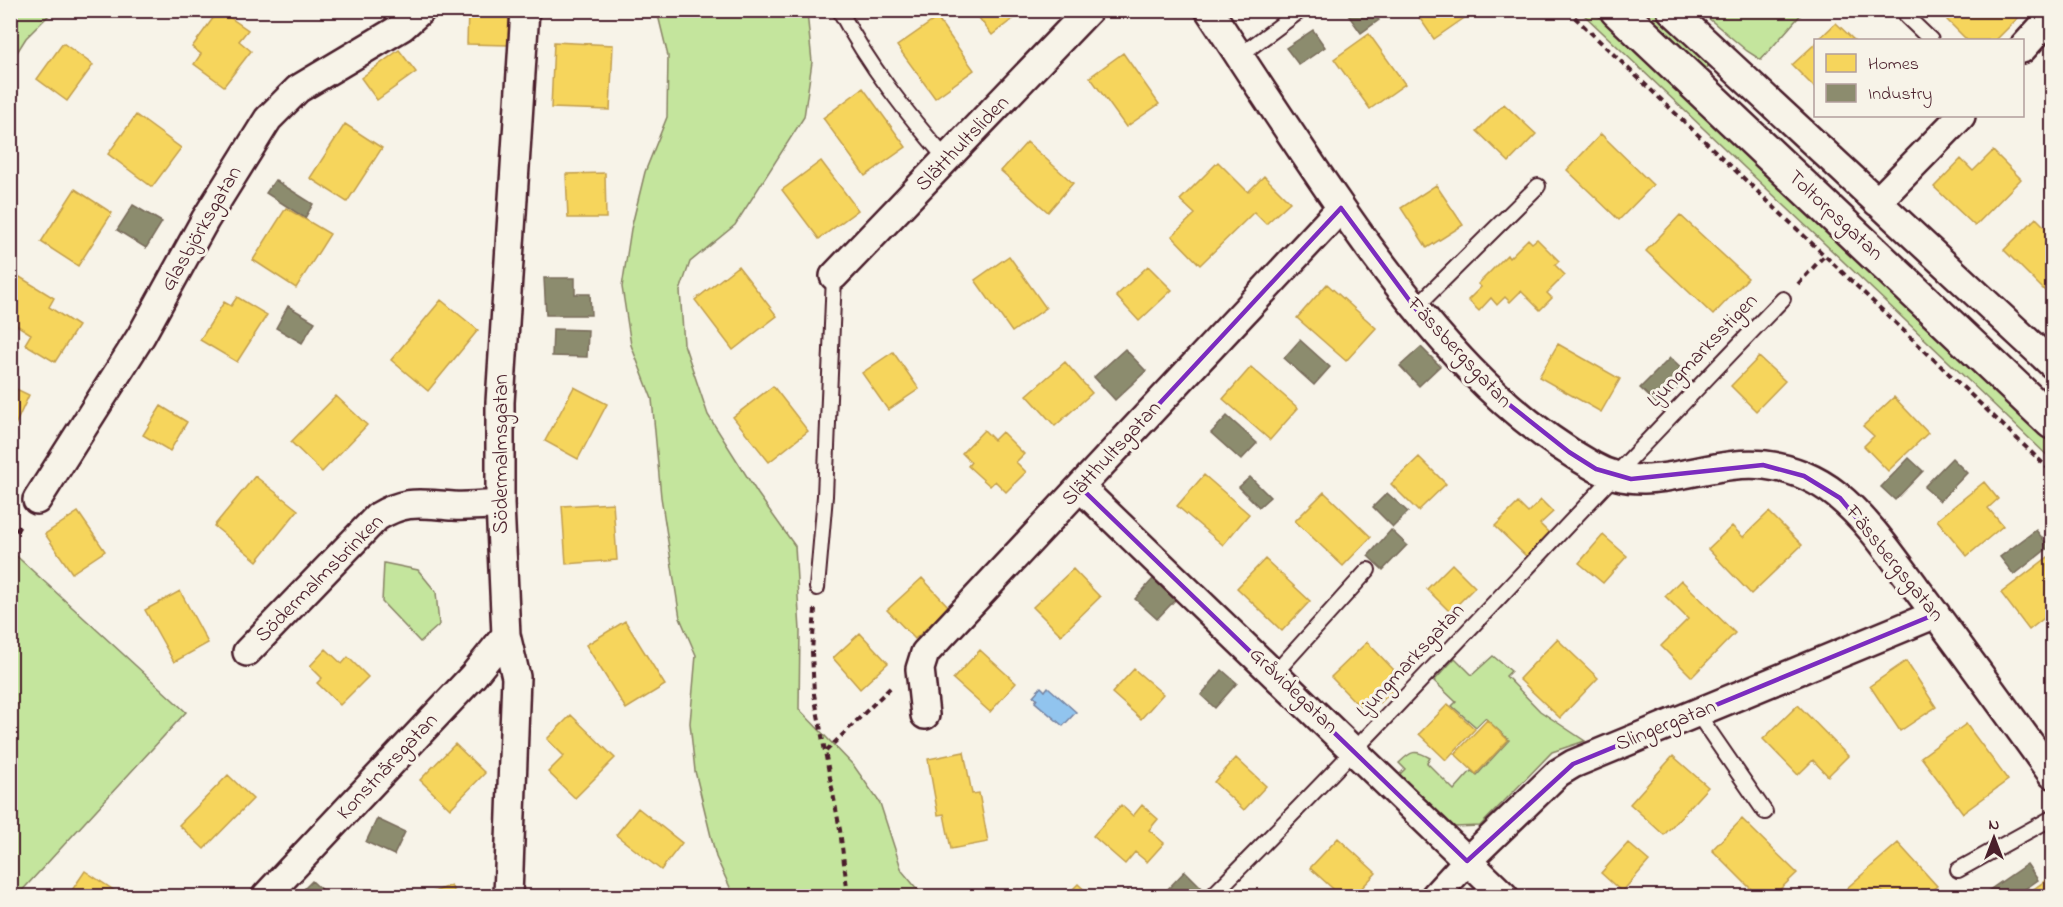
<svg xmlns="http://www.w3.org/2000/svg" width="2063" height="907" viewBox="0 0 2063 907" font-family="'Indie Flower',sans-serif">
<rect width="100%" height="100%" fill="#f7f3e8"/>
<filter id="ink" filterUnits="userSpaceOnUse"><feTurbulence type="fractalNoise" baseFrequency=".0167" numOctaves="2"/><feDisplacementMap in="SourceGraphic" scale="12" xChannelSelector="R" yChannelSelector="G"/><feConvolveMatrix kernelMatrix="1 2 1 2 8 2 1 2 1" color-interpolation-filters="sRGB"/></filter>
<g filter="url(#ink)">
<path fill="#c4e59d" stroke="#878264" stroke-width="1.5" d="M11 10 53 11 26 38 11 62Z
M657 11 807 12 812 62 804 117 735 225 690 262 680 291 684 344 708 415 758 494 795 546 800 631 799 709 854 766 880 803 902 871 923 896H734L716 857 695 771 690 723 696 655 680 618 661 497 652 399 631 345 622 287 631 229 645 172 667 117 668 56Z
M1580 11H1593L2052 445V460Z
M1643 11H1655L1710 64 1706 69Z
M1700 11H1804L1761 60 1747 51Z
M10 550 186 712 17 896H10Z
M384 563 418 570 436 592 439 625 420 642 382 602Z
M1493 656 1511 671 1506 676 1540 711 1585 741 1552 752 1480 826 1455 827 1399 775 1405 769 1399 763C1411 751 1415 749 1430 758L1427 763 1454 790 1471 771 1477 775 1509 740 1485 718 1476 727 1452 706 1456 702 1434 681 1455 658 1472 675Z"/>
<path fill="#91c4ee" stroke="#7582a0" stroke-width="1.5" d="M1041 687 1045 691 1048 687 1076 712 1063 726 1035 702 1037 699 1033 696Z"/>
<path fill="#f6d55c" stroke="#c29e4d" stroke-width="1.5" d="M219 10 248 30 239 41 251 51 224 86 194 64 201 54 192 47Z
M468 10H509L508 45 467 44Z
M973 10H1024L992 35Z
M1414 10H1471L1473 12 1434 39Z
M1957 10H2026L1996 40H1967L1947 20Z
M937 18 974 70 935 98 897 46Z
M1836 23 1854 40H1818Z
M1369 34 1405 84 1370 109 1334 59Z
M554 42 613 45 610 110 551 108Z
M63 43 93 65 67 101 37 79Z
M1816 43V89L1792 65Z
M399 50 416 72 377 100 361 78Z
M1123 53 1159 104 1126 127 1090 77Z
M863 88 906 147 865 176 823 118Z
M1504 104 1536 134 1509 162 1477 131Z
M136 115 181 148 152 187 108 154Z
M345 124 382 148 347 202 310 178Z
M1601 134 1653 185 1619 220 1567 170Z
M1027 142 1073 183 1048 212 1001 171Z
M1993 151 2021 179 1975 226 1934 187 1961 159 1973 171Z
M821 161 858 210 819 239 782 190Z
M1218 162 1248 192 1264 176 1290 202 1266 224 1254 212 1200 265 1172 236 1195 214 1180 200Z
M605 173 606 218H568L566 174Z
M1436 185 1463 225 1427 248 1401 208Z
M75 189 112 213 78 266 41 242Z
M286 208 330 234 296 288 253 260Z
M1680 215 1748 278 1713 315 1646 251Z
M2036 218 2052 234V298L2004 250Z
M1528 239 1532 243 1537 239 1559 261 1555 265 1565 275 1547 293 1552 298 1540 310 1521 291 1510 302 1505 297 1497 305 1491 298 1479 311 1468 300 1481 287 1478 284 1507 255 1509 258Z
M1009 256 1046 308 1012 332 975 280Z
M738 266 777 316 733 350 695 300Z
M1148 266 1172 290 1139 321 1116 296Z
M10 271 54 298 49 307 78 326 55 362 25 344 31 334 10 321Z
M1327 284 1376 328 1346 361 1297 318Z
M237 297 267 315 237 362 200 340 224 302 231 306Z
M441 300 478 330 428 391 391 360Z
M1558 344 1620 379 1601 412 1539 377Z
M893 352 919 389 888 410 862 373Z
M1759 357 1785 381 1756 411 1731 386Z
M1065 362 1092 393 1055 426 1027 395Z
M1251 367 1298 408 1270 440 1223 399Z
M10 386 29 395 10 436Z
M773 386 808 431 769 462 733 417Z
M574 387 607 404 578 459 545 441Z
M336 396 367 425 322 472 291 442Z
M1894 397 1928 433 1888 471 1864 446 1874 436 1863 426Z
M161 406 187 422 170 451 143 435Z
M984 430 994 440 1002 432 1024 454 1016 462 1026 472 1006 492 995 481 990 486 968 466 971 462 962 453Z
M1419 457 1446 484 1418 511 1391 484Z
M1204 475 1249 514 1223 545 1177 506Z
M255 476 298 510 257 561 214 526Z
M1984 482 1998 499 1988 508 2003 526 1967 556 1937 520Z
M1324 492 1371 537 1343 566 1295 521Z
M1541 500 1553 512 1540 524 1550 534 1527 557 1495 526 1518 503 1528 513Z
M613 503 617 560 566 564 562 506Z
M78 512 105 551 72 573 45 534Z
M1769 512 1802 545 1751 594 1708 549 1732 526 1743 537Z
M1603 535 1627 556 1603 583 1579 563Z
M2048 557 2052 562V612L2029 630 2001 593Z
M1265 559 1310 601 1282 631 1237 588Z
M1452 564 1475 587 1450 612 1427 589Z
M1073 569 1100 597 1061 635 1033 607Z
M922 578 949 607 915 639 887 610Z
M1681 580 1735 633 1692 677 1661 646 1688 619 1665 596Z
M180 591 208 643 174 662 145 610Z
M625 621 665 685 626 709 586 645Z
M860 633 888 663 860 689 833 658Z
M1557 639 1598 678 1560 718 1519 679Z
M1367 642 1394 670 1387 678 1396 687 1380 703 1372 695 1360 707 1331 677Z
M326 649 342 664 348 657 368 677 340 705 317 683 322 678 310 666Z
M980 650 1016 683 990 712 953 679Z
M1906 661 1936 707 1900 731 1870 686Z
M1134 669 1163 694 1141 719 1112 693Z
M1448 704 1475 729 1446 760 1419 734Z
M1798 705 1848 756 1828 776 1813 760 1798 775 1763 739Z
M571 715 615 758 575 798 548 772 564 756 547 739Z
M1487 720 1508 740 1476 774 1455 754Z
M1966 724 2008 780 1963 813 1921 757Z
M455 744 485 773 450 809 420 780Z
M964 752 972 794 979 793 988 842 951 849 944 814 938 815 928 759Z
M1673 756 1708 787 1664 835 1630 804Z
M1236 758 1266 786 1244 810 1214 782Z
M228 775 253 799 204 849 179 825Z
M1121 805 1133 816 1142 805 1158 819 1149 830 1164 843 1147 862 1135 852 1125 864 1093 836Z
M638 808 682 843 661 870 616 835Z
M1742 819 1797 873 1773 896H1758L1712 850Z
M1338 838 1376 873 1354 896H1341L1310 868Z
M1628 843 1649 861 1622 892 1601 873Z
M1898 843 1937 886 1925 896H1886L1882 891 1875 896H1854L1847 888Z
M85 871 118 893 116 896H68Z
M2052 876V896H2024Z
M1078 884 1091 896H1066Z
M451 885 456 896H424Z"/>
<path fill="#8c8c6e" stroke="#786b5a" stroke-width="1.5" d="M1348 10H1372L1379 20 1361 33 1346 12Z
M1313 30 1325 47 1299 65 1286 48Z
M275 180 313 204 305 218 266 193Z
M133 205 162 222 146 248 117 230Z
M544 278H575V294H590L591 315H546Z
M288 306 315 322 302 343 276 328Z
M553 329 588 330 587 357 552 356Z
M1300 340 1330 367 1314 385 1284 358Z
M1421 347 1440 366 1419 386 1400 366Z
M1125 349 1146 371 1115 400 1094 377Z
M1670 358 1689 376 1660 407 1640 388Z
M1227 416 1257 443 1241 460 1211 433Z
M1909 458 1923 471 1895 500 1881 487Z
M1952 458 1967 473 1940 501 1924 487Z
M1250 477 1270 497 1259 507 1239 487Z
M1387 493 1408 512 1393 527 1373 507Z
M1391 530 1407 545 1383 570 1368 556Z
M2036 530 2049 547 2014 575 2000 557Z
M1153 579 1175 600 1157 619 1135 599Z
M1222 670 1237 683 1215 708 1201 695Z
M377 819 405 832 394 855 366 842Z
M2027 864 2038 880 2015 896H1992L1988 891Z
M1185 871 1204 890 1198 896H1170L1165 892Z
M312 881 328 896H297Z
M382 888 385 896H361Z
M1128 890 1134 896H1122Z"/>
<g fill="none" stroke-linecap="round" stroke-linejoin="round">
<defs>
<path id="lane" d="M840 11C869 66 907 114 948 161
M1907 17 1931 40
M1239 56 1301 10
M1415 308 1538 186
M817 588 825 496 834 276
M1275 673 1368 570
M1697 713 1765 812
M1958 870 2052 818
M1212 896C1406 701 1591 497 1783 299"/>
<path id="street" d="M1209 10C1262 90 1313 170 1369 247 1433 333 1499 413 1593 466 1649 499 1707 458 1765 465 1791 468 1817 479 1837 495 1868 520 1892 556 1916 588 1962 649 2007 712 2052 774
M1671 10 2052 364
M2022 49 2050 18
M1877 202 1961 116
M834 276 1089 10
M1081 488 1504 896
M37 500 141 336 205 220 268 119 298 89 402 27 421 10
M247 652 377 517C406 499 421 504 453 506 469 507 485 505 500 504
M925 715 920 669 925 653 1341 208
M266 896 473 676 506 635
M508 896 516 677 506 635 500 504V402L525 10
M1435 896 1467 861 1558 773 1573 764 1936 614"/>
<path id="secondary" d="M1617 10 2052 422"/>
</defs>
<use href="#lane" stroke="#4a1f2b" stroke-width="18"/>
<use href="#street" stroke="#4a1f2b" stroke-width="32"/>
<use href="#secondary" stroke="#4a1f2b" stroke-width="38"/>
<path stroke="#4a1f2b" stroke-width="4" stroke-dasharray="6 4.5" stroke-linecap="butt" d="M1567 10 2052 472
M1798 284 1824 256
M10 540 22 523
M815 609 812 652 814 694 840 830 848 896
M826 751 893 685"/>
<use href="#lane" stroke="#f7f3e8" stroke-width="14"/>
<use href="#street" stroke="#f7f3e8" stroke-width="27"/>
<use href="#secondary" stroke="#f7f3e8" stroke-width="33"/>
</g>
</g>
<path fill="none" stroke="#7b2cbf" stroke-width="4.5" stroke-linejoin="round" d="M1341 208 1415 308 1482 383 1569 452 1596 469 1631 479 1763 465 1804 476 1840 498 1936 614 1573 764 1467 861 1081 488Z"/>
<g text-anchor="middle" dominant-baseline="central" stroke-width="6" stroke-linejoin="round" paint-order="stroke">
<g font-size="21" fill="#4a1f2b" stroke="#f7f3e8">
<text transform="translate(963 144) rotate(-46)">Slätthultsliden</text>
<text transform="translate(1835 216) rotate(43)">Toltorpsgatan</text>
<text transform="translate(202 229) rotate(-60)">Glasbjörksgatan</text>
<text transform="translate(1703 351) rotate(-46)">Ljungmarksstigen</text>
<text transform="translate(1459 353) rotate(47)">Fässbergsgatan</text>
<text transform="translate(502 454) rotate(-90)">Södermalmsgatan</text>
<text transform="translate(1112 454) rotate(-47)">Slätthultsgatan</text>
<text transform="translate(1894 564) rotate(51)">Fässbergsgatan</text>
<text transform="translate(320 579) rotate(-45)">Södermalmsbrinken</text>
<text transform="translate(1411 661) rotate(-47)">Ljungmarksgatan</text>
<text transform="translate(1293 691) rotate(44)">Gråvidegatan</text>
<text transform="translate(1666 726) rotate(-22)">Slingergatan</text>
<text transform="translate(388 767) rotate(-47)">Konstnärsgatan</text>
</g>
</g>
<rect width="2063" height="907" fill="none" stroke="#f7f3e8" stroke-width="36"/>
<rect x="18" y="18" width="2027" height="871" fill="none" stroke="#4a1f2b" stroke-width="2" filter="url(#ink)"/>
<rect x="1814" y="39" width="210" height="78" fill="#f7f3e8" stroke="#b29e9c" stroke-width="1.5"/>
<rect x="1826" y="54" width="30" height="18" fill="#f6d55c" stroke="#b29e9c" stroke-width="1.5"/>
<text x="1868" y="69" font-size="18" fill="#4a1f2b">Homes</text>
<rect x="1826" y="84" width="30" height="18" fill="#8c8c6e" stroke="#b29e9c" stroke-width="1.5"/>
<text x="1868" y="99" font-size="18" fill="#4a1f2b">Industry</text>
<g transform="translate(1994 838)" stroke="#f7f3e8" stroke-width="4.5" paint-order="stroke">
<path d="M0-4.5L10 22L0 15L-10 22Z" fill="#4a1f2b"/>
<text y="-9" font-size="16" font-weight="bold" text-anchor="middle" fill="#4a1f2b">N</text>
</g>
</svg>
